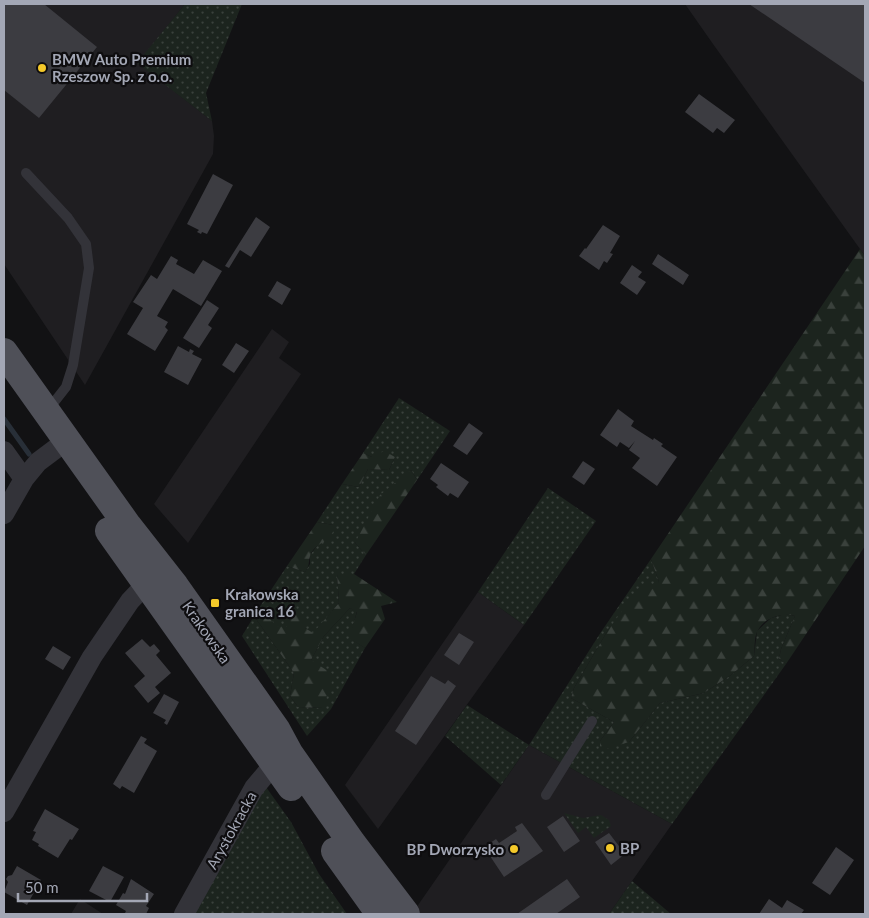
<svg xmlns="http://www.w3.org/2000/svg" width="869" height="918" viewBox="0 0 869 918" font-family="Lato,sans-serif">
<defs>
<pattern id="grass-dots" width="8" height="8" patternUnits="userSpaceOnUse" patternTransform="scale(1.25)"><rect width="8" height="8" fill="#1c241e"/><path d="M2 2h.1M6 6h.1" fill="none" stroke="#3a413c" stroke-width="1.8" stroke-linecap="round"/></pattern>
<pattern id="forest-firs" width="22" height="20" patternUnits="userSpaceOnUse" patternTransform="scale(1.25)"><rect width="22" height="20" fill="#1c241e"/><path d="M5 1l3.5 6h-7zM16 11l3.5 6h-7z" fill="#3a413c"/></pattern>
</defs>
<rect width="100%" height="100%" fill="#121214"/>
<path fill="#1f1e21" d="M4 4H185L138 63 212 121 214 136 213 154 85 385 4 264Z
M685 4H865V256L713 44Z
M272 329 289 342 279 358 301 374 188 543 154 504Z
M478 592 524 625 378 829 345 785Z
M529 745 672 824 609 914H420L416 908Z
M80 899 103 914H71Z"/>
<path fill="url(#grass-dots)" d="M185 4H242L206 93 212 121 137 63Z
M399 398 450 431 417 480 411 470 355 543 366 555 354 574H337L339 603 313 634 305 628 277 627 259 608 287 566 305 572 310 564V555L333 525 317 522 342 484 359 487 368 469 389 470 395 457H372L363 453Z
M548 488 596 521 524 625 478 592Z
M651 559 659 582 608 630 574 688 571 698 614 722 600 741 629 742 660 703 704 693 731 675 754 656 757 631 771 618 785 614 795 616 781 649 779 659 786 664 672 824 529 745 501 785 445 736 467 705 529 745 601 632Z
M350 608 357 611 350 638 365 648 331 709 307 736 242 636 254 616 294 673 290 696 298 707 323 708 311 660 324 636Z
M266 787 291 822 319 874 347 914H192L257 795Z
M564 813 583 818 601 815 609 820 611 826 594 838 586 827 578 833Z
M632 881 671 914H609Z"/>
<path fill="url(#forest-firs)" d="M860 249 865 256V546L786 664 779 659 781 649 795 616C782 612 763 618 757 632 754 638 755 649 754 656L731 675 704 693 660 703 629 742 600 751V741L614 722 571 698 574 688 608 630 639 588 659 582 651 559Z
M384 451 395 457 389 470 368 469 359 487 342 484 363 453 372 457Z
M411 470 417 480 366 555 355 543 380 495Z
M317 522 333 525V538C324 541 313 546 310 556 308 564 310 565 305 572L287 566Z
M337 574H354L397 602 381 606 385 619 365 648 349 638 357 612 350 608 324 636 311 660 334 675 323 708 298 707 290 696 294 673 254 616 259 608 277 626 287 627 288 614 304 615 305 628 313 633 339 603Z"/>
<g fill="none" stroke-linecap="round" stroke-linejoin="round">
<path stroke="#282f38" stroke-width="5" d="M4 419 29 454"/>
</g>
<path fill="#3c3c41" d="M4 4H44L97 47 39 118 4 90Z
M749 4H865V83Z
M699 94 735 120 724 133 717 128 713 133 685 112Z
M213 174 233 185 207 234 202 232 201 234 197 232 199 230 187 224Z
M256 217 270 227 251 257 240 250 229 268 225 266Z
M603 225 620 236 610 253 613 254 607 263 604 261 599 270 579 256 585 248 586 249Z
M658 254 689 275 683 285 652 264Z
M171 256 178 260 176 264 194 274 203 260 222 271 201 306 173 289 157 316 168 322 165 327 168 330 155 351 127 334 143 308 133 302 151 275 157 279Z
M632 265 642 272 638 277 646 282 637 295 620 283Z
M277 281 291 289 282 305 268 296Z
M207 300 219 308 208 325 212 328 199 348 183 338Z
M236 343 249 351 234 373 222 365Z
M178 346 189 352 190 349 194 351 192 354 202 359 188 385 164 372Z
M618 409 634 421 631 426 653 440 654 438 663 444 661 446 677 457 657 486 632 468 640 458 629 450 635 441 629 448 620 442 617 447 600 435Z
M469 423 483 433 467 455 453 446Z
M583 461 595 469 584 485 572 477Z
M441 463 469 482 458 498 450 493 448 496 436 487 438 485 430 479Z
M459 633 474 642 459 665 444 655Z
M142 639 150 647 154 644 160 651 156 655 171 673 155 687 160 693 148 703 134 686 145 676 125 653Z
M53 646 71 657 63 670 45 659Z
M431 676 445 684 448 680 456 686 416 745 395 731Z
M164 694 179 702 167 725 164 723 166 720 153 713Z
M141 736 147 739 144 743 157 751 134 793 122 786 120 789 113 784Z
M45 809 79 829 72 840 70 839 58 858 38 846 39 844 32 840 36 832 33 831Z
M563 816 580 841 564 852 547 827Z
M522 823 543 851 504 877 484 847 496 839 499 843 517 831 515 827Z
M609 833 625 854 611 865 595 842Z
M836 847 854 860 830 895 812 883Z
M17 866 41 880 27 905 4 892 8 882 6 879 8 876 12 875Z
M103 866 124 877 110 902 89 891Z
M131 879 154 894 146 906 149 908 146 914H127L125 913 126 911 116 905 123 893 125 894Z
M567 879 580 897 556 914H517Z
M769 899 782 908 787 900 804 910 801 914H759Z"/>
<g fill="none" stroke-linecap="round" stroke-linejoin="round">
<path stroke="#333339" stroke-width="10" d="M26 173 68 218 86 244 89 268 73 365 66 387 48 410
M546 795 592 721"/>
<path stroke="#333339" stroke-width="20" d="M4 451 24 479
M4 514 24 479 38 462 66 441
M4 812 92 657 130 601 146 584
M184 914 254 788 274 764 284 757"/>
<path stroke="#4f5058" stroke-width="28" d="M4 352 128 526 175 586 276 729 289 753 352 843 406 914
M109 531 291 787
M335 851 380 914"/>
</g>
<g fill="#f4c92a" stroke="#0e0d0f" stroke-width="2">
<circle cx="42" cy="68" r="5"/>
<rect x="210" y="598" width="10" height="10" rx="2.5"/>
<circle cx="610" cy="848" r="5"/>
<circle cx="514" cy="849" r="5"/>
</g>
<g text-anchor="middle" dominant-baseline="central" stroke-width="4.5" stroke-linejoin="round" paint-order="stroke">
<g font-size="15" font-weight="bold" fill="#a3a7b5" stroke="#0e0d0f" text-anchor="start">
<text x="52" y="59">BMW Auto Premium<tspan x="52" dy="17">Rzeszow Sp. z o.o.</tspan></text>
<text x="225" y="594">Krakowska<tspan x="225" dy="17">granica 16</tspan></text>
<text x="620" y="848">BP</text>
<text x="504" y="849" text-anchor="end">BP Dworzysko</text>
</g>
<g font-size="15" fill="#a3a7b5" stroke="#0e0d0f">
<text transform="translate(207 632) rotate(55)">Krakowska</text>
<text transform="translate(231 830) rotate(-61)">Arystokracka</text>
</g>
</g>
<rect width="869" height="918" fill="none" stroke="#a3a7b5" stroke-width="10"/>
<path d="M18 893v8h129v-8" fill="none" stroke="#a3a7b5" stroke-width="2.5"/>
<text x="25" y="893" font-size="15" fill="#a3a7b5" stroke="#0e0d0f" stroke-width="4" paint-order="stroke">50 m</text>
</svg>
